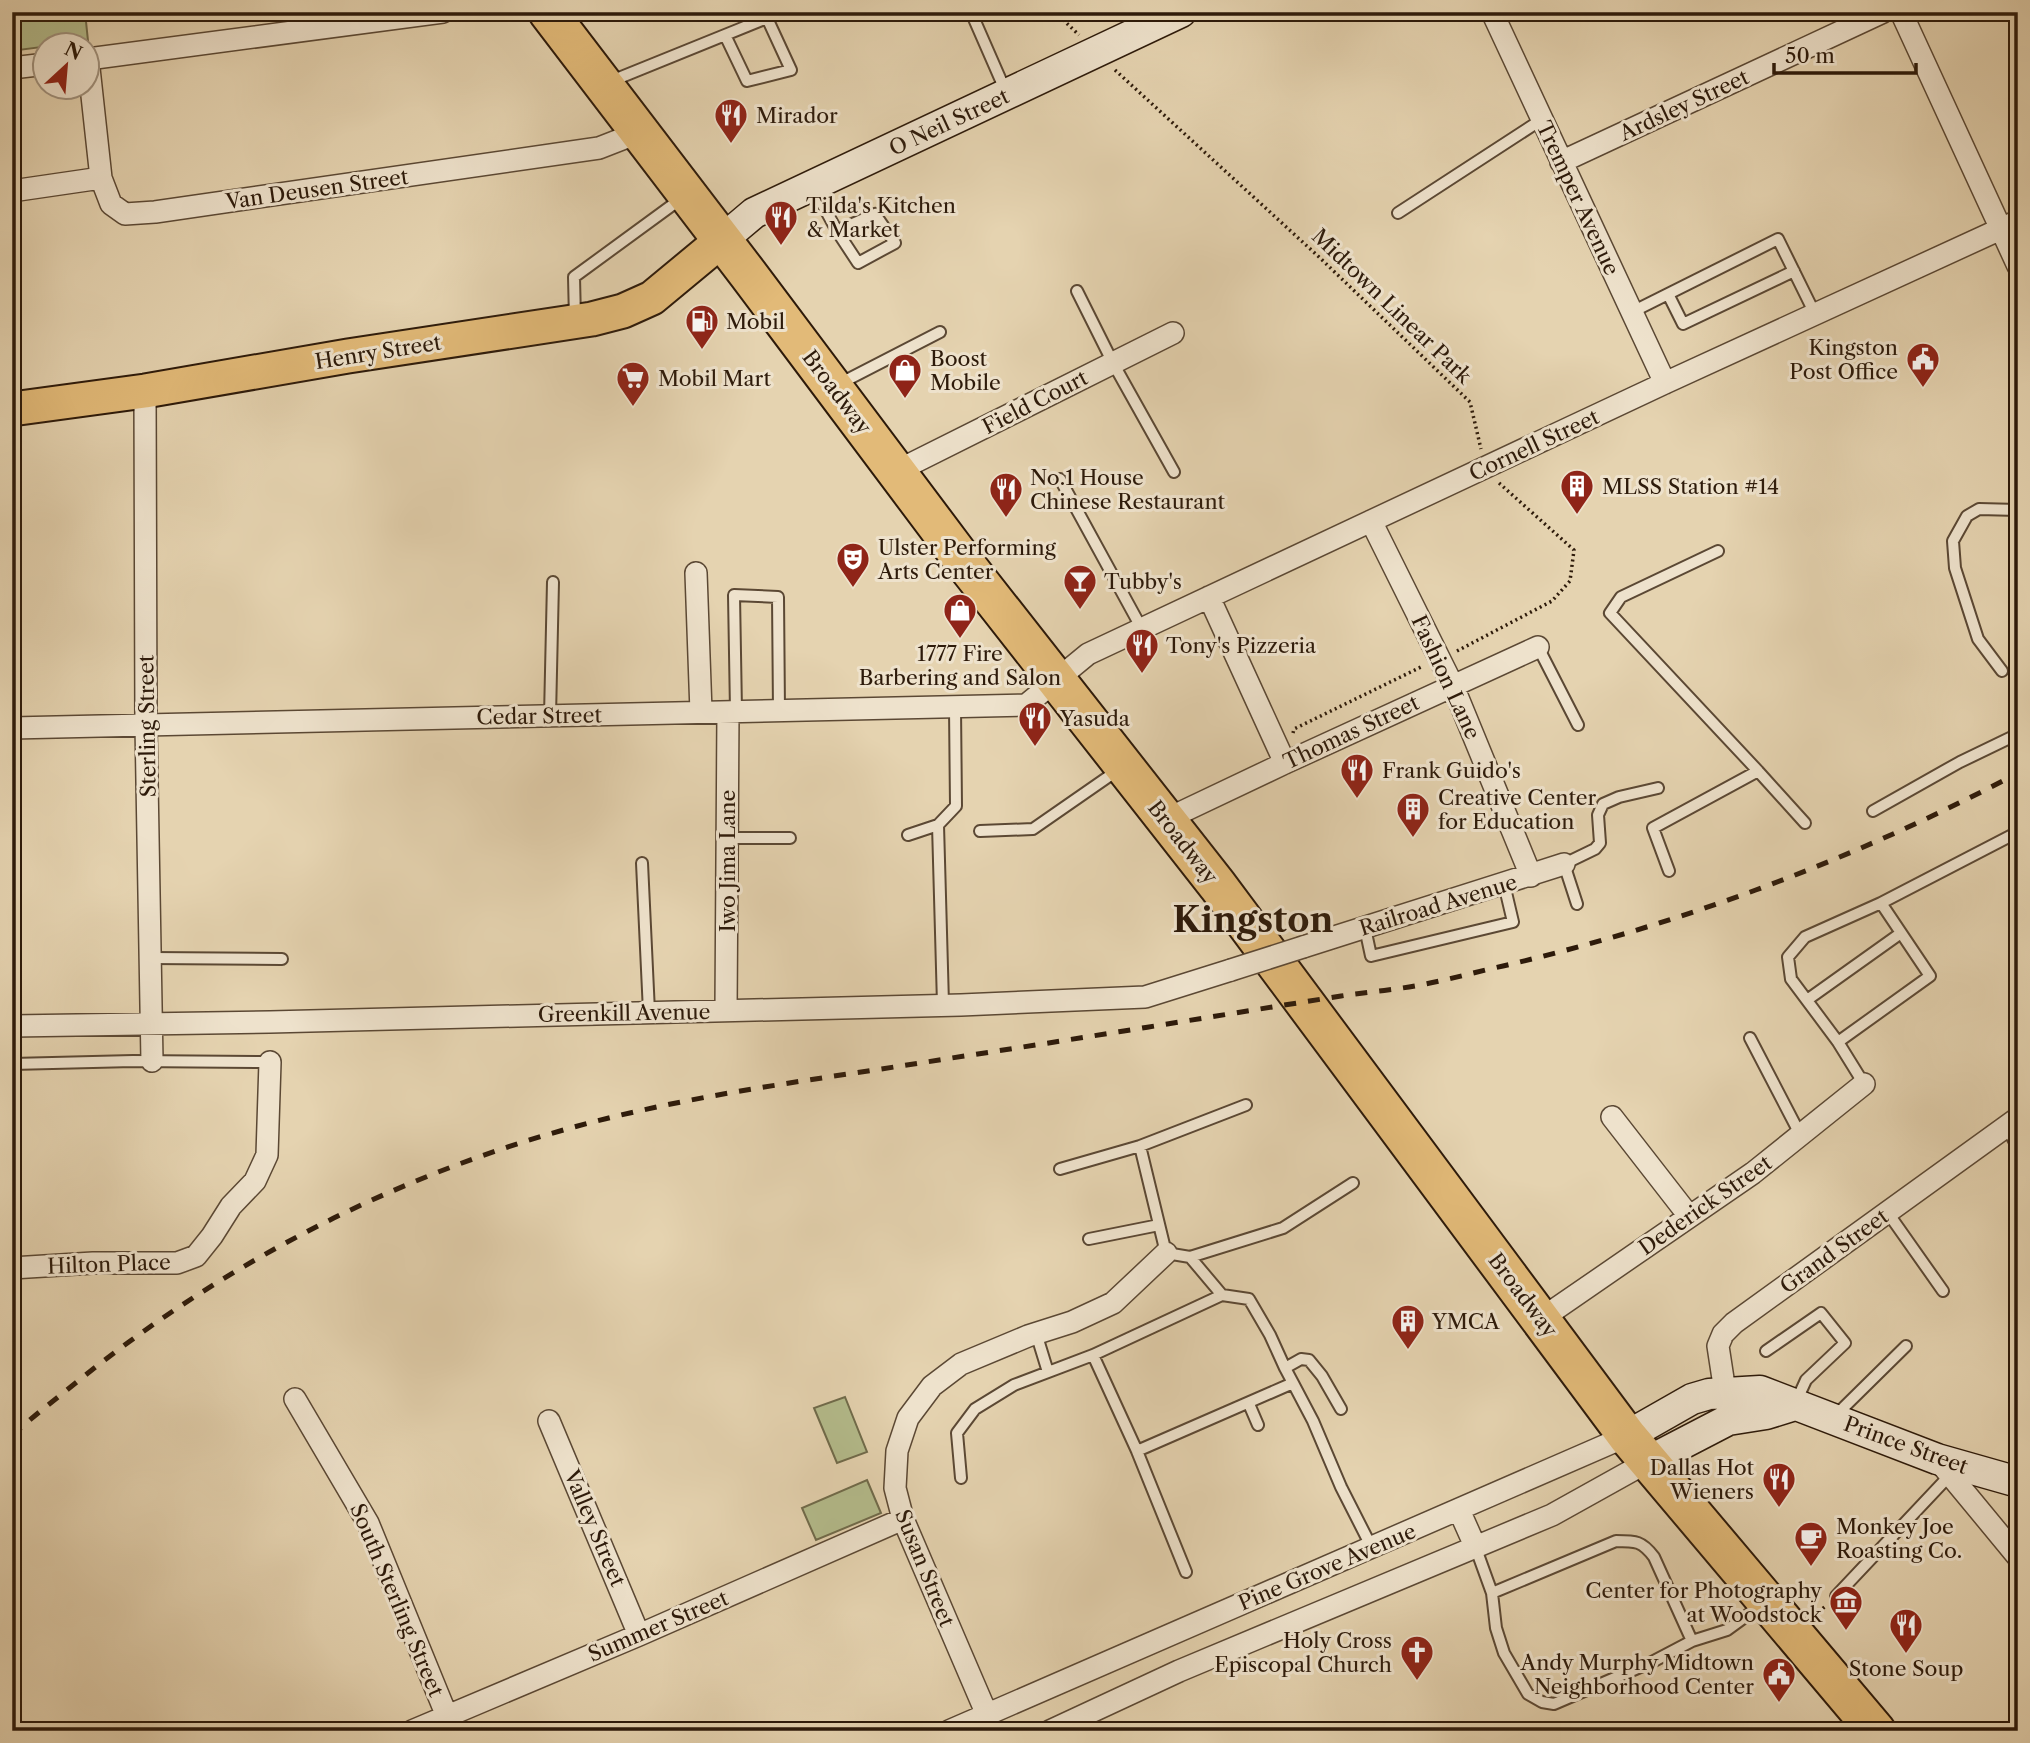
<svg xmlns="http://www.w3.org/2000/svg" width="2030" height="1743" viewBox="0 0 2030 1743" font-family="'Libre Caslon Text',serif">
<rect width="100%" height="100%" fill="#e5d3b0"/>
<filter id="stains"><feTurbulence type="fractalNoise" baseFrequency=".00286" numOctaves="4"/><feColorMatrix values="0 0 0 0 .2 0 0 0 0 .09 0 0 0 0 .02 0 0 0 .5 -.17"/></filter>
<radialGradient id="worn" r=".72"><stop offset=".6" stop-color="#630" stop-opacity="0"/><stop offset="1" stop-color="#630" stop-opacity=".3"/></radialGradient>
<path fill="#b4bc8c" stroke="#706b4b" stroke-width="2" d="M14 12H85L88 41 19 50Z
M845 1397 867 1452 837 1463 814 1408Z
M867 1480 881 1513 816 1540 802 1508Z"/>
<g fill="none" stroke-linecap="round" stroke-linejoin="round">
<defs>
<path id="lane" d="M971 12 1006 92
M609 82 767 18 791 70 747 81 725 35
M813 187 837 231 858 263 895 243 875 214 837 231
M1398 213 1541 120
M1077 291 1113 363 1174 472
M1668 294 1683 324 1794 271
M1632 312 1778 239 1815 314
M575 319 574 277 682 198
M839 384 940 332
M1060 479 1142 629
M1718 551 1621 597 1610 613 1758 771
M1538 647 1578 725
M2002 671 1978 639 1955 568 1953 541 1967 516 1979 509 2018 510
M736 711 734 595 778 597 779 711
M550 716 553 582
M1873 811 1960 762 2018 734
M938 825 943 1004
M980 831 1033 829 1118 770
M908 835 938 825 956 806 955 708
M727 838H790
M642 863 649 1012
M1669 871 1653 828 1758 771 1805 823
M1881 903 1930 976 1838 1042 1791 979 1788 957 1805 937Z
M1881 903 2018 832
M1577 904 1564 864 1595 849 1600 843 1598 815 1603 804 1619 797 1658 788
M1365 928 1371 956 1513 922 1504 884
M150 958 282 959
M1807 1000 1901 933
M1750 1038 1801 1136
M1838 1042 1864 1084
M12 1064 133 1061 270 1062
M2006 1126 2018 1148
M1060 1169 1140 1146
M1888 1213 1943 1291
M1089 1239 1159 1225
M1190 1257 1283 1228 1353 1183
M1222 1295 1190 1257 1166 1253 1140 1146 1246 1105
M1036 1333 1048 1372
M1766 1351 1821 1313 1845 1343 1806 1380 1796 1402
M1093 1355 1137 1451 1293 1383 1313 1421 1341 1487 1372 1548
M1285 1368 1301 1359 1309 1360 1322 1376 1341 1409
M1249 1404 1258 1425
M1835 1416 1906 1346
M1137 1451 1186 1572
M961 1478 957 1433 975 1409 1014 1385 1093 1355 1222 1295 1249 1299 1270 1335 1285 1368 1293 1383
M1475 1546 1492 1593 1496 1628 1504 1653 1528 1694 1542 1702 1554 1704 1652 1662 1692 1641 1727 1630 1760 1606
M1492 1593 1616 1541C1636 1541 1642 1541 1654 1557L1692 1641
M1836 1596 1950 1475"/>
<path id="street" d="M1492 12 1665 383
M1901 12 2018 266
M88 59 101 178 111 204 125 214 155 212 599 148 640 132
M88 59 443 12
M12 68 46 64
M1561 162 1883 12
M12 191 101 178
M145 391 146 725 152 1061
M897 471 1173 333
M1371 521 1453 686 1531 876
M696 573 701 712
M1209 597 1285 763
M12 728 1026 705 1088 654 1665 383 2018 221
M1165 820 1285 763 1538 647
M1303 947 1564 864
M726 1010 728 712
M12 1026 270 1022 961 1005 1145 997 1231 970
M1612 1117 1689 1216
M12 1268 93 1263H177L196 1256 212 1236 231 1206 255 1181 267 1155 270 1062
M1541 1319 1753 1173 1864 1084
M295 1399 368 1523 453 1731
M1727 1405 1718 1346 1723 1334 1734 1323 2018 1118
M549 1421 639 1635
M1937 1459 2018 1557
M1459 1510 1475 1546
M412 1731 639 1635 903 1519
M949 1731 1627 1436
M994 1731 903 1519 895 1488 897 1451 908 1418 932 1386 961 1364 1028 1336 1072 1322 1113 1303 1166 1253
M1050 1731 1179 1671 1552 1515 1649 1461"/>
<path id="secondary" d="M722 240 754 213 1181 12
M1627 1436 1692 1399 1709 1394 1760 1391 1937 1459 2018 1482
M1649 1461 1728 1420 1766 1414 1795 1405"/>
<path id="primary" d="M12 409 145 391 348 356 592 319 623 311 652 298 722 240"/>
<path id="highway" d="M548 12 748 274 970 570 1218 886 1627 1436 1876 1731"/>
</defs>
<use href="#lane" stroke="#5b4834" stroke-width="14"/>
<use href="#street" stroke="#5b4834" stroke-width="24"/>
<use href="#secondary" stroke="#2d1a0a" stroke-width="33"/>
<use href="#primary" stroke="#2d1a0a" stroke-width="37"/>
<use href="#highway" stroke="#2d1a0a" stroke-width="42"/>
<path stroke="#2d1a0a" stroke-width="3.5" stroke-dasharray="2 3.5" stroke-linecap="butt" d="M1055 12 1079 35
M1115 70 1319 257 1470 402 1481 449
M1457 651 1552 601 1570 581 1574 550 1499 483
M1293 733 1294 729 1421 667
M1814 1615 1826 1606"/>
<use href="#lane" stroke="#eee2cc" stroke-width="10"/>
<use href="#street" stroke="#eee2cc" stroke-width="21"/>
<use href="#secondary" stroke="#eee2cc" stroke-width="30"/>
<use href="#primary" stroke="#e2ba78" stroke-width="33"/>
<use href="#highway" stroke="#e2ba78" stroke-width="38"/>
<path stroke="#2d1a0a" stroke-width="5" stroke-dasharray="12 12" stroke-linecap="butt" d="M12 1436C33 1416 56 1399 78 1381 228 1260 406 1170 593 1122 708 1092 828 1078 945 1059 1077 1039 1209 1017 1341 996 1367 992 1394 990 1420 985 1448 980 1475 972 1503 966 1682 924 1855 859 2018 773"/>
<defs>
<path id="street-bridge" d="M1231 970 1303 947"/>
</defs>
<use href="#street-bridge" stroke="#5b4834" stroke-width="24" stroke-linecap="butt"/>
<use href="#street-bridge" stroke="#eee2cc" stroke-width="21"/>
</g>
<defs>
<symbol id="restaurant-pin" viewBox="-11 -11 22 30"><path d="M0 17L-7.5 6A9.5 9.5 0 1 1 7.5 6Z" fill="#8f2418" stroke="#eee2cc"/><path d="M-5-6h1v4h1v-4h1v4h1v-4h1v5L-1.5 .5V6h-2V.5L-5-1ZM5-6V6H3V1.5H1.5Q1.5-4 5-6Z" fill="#fff"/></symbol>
<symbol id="fuel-pin" viewBox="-11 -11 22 30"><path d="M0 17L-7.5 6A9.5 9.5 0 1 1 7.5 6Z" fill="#8f2418" stroke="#eee2cc"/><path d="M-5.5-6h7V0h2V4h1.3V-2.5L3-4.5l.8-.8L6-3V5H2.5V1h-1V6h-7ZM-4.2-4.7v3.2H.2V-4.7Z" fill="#fff"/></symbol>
<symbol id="civic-pin" viewBox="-11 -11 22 30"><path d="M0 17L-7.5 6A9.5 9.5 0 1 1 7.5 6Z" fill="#8f2418" stroke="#eee2cc"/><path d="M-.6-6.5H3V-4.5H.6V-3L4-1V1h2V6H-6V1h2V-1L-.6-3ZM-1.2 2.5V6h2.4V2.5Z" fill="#fff"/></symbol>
<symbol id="shop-pin" viewBox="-11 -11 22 30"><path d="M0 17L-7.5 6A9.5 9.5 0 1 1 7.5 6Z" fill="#8f2418" stroke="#eee2cc"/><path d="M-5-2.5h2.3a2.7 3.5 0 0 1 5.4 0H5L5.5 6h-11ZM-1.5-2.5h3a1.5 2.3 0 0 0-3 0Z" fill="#fff"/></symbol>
<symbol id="supermarket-pin" viewBox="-11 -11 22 30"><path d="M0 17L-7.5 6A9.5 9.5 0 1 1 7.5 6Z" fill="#8f2418" stroke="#eee2cc"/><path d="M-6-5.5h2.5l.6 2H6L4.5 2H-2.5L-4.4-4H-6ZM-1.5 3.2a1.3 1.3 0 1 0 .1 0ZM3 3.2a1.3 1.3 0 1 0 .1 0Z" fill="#fff"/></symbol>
<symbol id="building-pin" viewBox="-11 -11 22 30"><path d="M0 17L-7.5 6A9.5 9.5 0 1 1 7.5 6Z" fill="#8f2418" stroke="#eee2cc"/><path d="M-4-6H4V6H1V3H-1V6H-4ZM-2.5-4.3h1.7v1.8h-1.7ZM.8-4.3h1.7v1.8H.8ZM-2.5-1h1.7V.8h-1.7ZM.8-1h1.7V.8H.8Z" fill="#fff"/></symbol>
<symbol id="theatre-pin" viewBox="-11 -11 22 30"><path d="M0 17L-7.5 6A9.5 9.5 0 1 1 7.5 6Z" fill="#8f2418" stroke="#eee2cc"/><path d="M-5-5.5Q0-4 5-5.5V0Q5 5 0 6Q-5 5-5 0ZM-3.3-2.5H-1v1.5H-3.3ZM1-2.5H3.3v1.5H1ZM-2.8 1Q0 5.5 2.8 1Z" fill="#fff"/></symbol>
<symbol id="bar-pin" viewBox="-11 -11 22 30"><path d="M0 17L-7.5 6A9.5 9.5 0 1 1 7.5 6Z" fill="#8f2418" stroke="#eee2cc"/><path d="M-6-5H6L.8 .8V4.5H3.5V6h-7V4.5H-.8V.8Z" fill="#fff"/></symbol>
<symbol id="cafe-pin" viewBox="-11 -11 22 30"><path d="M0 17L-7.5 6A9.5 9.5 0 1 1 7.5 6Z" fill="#8f2418" stroke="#eee2cc"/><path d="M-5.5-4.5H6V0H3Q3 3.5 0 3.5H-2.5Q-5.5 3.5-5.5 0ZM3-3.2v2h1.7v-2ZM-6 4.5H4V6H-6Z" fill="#fff"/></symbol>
<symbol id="museum-pin" viewBox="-11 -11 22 30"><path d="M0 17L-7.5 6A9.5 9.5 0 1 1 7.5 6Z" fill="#8f2418" stroke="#eee2cc"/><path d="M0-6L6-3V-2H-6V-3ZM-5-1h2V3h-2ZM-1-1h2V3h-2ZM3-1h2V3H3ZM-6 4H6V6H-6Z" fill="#fff"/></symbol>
<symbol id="church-pin" viewBox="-11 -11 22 30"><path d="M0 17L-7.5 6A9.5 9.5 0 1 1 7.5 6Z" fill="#8f2418" stroke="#eee2cc"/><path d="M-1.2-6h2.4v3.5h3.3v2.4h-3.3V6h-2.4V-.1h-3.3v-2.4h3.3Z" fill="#fff"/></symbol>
</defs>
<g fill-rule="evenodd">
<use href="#restaurant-pin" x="712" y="96" width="38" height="52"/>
<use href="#restaurant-pin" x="762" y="198" width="38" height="52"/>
<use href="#fuel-pin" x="683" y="302" width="38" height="52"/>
<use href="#civic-pin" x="1904" y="340" width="38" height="52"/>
<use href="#shop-pin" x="886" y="351" width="38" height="52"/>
<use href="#supermarket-pin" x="614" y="359" width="38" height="52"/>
<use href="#building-pin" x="1558" y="467" width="38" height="52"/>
<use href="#restaurant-pin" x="987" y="470" width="38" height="52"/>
<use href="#theatre-pin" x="834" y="540" width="38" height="52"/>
<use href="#bar-pin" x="1061" y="562" width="38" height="52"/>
<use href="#shop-pin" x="941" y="591" width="38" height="52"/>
<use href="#restaurant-pin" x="1123" y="626" width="38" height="52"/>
<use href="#restaurant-pin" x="1016" y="699" width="38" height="52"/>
<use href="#restaurant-pin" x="1338" y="751" width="38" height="52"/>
<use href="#building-pin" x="1394" y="790" width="38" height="52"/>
<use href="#building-pin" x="1389" y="1302" width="38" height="52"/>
<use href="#restaurant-pin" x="1760" y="1460" width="38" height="52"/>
<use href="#cafe-pin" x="1792" y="1519" width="38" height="52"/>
<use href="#museum-pin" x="1827" y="1583" width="38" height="52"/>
<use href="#restaurant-pin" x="1887" y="1606" width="38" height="52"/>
<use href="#church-pin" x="1398" y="1633" width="38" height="52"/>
<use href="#civic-pin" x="1760" y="1655" width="38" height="52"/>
</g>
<g text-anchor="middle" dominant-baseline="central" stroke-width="6" stroke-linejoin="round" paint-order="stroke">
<g font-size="21" fill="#2d1a0a" stroke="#eee2cc">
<text transform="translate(1684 105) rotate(-25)">Ardsley Street</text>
<text transform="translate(949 122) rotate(-25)">O Neil Street</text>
<text transform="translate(317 189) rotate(-8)">Van Deusen Street</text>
<text transform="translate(1578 198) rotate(65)">Tremper Avenue</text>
<text transform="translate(1392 306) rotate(44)">Midtown Linear Park</text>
<text transform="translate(378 352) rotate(-9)">Henry Street</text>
<text transform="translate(837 392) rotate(53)">Broadway</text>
<text transform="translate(1035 402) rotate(-27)">Field Court</text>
<text transform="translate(1534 445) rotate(-25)">Cornell Street</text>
<text transform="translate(1446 677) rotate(65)">Fashion Lane</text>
<text transform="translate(539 716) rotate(-1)">Cedar Street</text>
<text transform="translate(147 726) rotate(-91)">Sterling Street</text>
<text transform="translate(1351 732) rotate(-25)">Thomas Street</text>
<text transform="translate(1183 842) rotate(52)">Broadway</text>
<text transform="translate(727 861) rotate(-90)">Iwo Jima Lane</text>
<text transform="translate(1438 905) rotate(-17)">Railroad Avenue</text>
<text transform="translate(624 1013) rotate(-1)">Greenkill Avenue</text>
<text transform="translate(1705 1205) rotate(-35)">Dederick Street</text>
<text transform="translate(1834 1251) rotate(-36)">Grand Street</text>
<text transform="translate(109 1264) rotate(-2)">Hilton Place</text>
<text transform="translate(1523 1295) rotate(53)">Broadway</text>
<text transform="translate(1906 1445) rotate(20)">Prince Street</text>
<text transform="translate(595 1528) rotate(67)">Valley Street</text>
<text transform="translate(1327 1567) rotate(-23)">Pine Grove Avenue</text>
<text transform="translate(925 1568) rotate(68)">Susan Street</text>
<text transform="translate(397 1600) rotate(67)">South Sterling Street</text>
<text transform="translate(658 1626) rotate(-23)">Summer Street</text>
</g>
<g font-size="21" fill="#2d1a0a" stroke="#eee2cc" text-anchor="start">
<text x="756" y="115">Mirador</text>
<text x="806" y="205">Tilda's Kitchen<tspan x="806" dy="24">&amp; Market</tspan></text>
<text x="726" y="321">Mobil</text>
<text x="1898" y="347" text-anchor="end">Kingston<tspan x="1898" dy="24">Post Office</tspan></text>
<text x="930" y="358">Boost<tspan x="930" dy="24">Mobile</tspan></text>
<text x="658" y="378">Mobil Mart</text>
<text x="1030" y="477">No.1 House<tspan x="1030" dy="24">Chinese Restaurant</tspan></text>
<text x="1602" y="486">MLSS Station #14</text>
<text x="878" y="547">Ulster Performing<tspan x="878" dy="24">Arts Center</tspan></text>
<text x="1104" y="581">Tubby's</text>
<text x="1166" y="645">Tony's Pizzeria</text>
<text x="960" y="653" text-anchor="middle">1777 Fire<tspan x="960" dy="24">Barbering and Salon</tspan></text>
<text x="1060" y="718">Yasuda</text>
<text x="1382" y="770">Frank Guido's</text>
<text x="1438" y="797">Creative Center<tspan x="1438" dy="24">for Education</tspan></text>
<text x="1432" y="1321">YMCA</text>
<text x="1754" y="1467" text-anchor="end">Dallas Hot<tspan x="1754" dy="24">Wieners</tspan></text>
<text x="1836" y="1526">Monkey Joe<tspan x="1836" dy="24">Roasting Co.</tspan></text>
<text x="1822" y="1590" text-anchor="end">Center for Photography<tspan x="1822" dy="24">at Woodstock</tspan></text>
<text x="1392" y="1640" text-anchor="end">Holy Cross<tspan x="1392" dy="24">Episcopal Church</tspan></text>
<text x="1754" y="1662" text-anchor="end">Andy Murphy Midtown<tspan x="1754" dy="24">Neighborhood Center</tspan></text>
<text x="1906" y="1668" text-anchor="middle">Stone Soup</text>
</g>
<g font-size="35" font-weight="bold" fill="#2d1a0a" stroke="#eee2cc">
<text x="1253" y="919">Kingston</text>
</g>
</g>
<rect width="2030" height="1743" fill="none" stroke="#e5d3b0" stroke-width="42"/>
<rect x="14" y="14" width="2002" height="1715" fill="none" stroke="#2d1a0a" stroke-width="3.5"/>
<rect x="21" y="21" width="1988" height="1701" fill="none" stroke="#2d1a0a" stroke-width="2"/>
<g transform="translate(66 66) rotate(26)"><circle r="33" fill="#eee2cc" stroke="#a1927e" stroke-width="2"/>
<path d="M0-5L12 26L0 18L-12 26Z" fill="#8f2418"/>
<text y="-10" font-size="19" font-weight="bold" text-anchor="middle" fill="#2d1a0a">N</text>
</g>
<path d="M1774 63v10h142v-10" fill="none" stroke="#2d1a0a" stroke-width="3.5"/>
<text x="1785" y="63" font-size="21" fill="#2d1a0a" stroke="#eee2cc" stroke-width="5" paint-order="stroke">50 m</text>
<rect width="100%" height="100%" filter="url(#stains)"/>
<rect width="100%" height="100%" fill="url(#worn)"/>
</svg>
